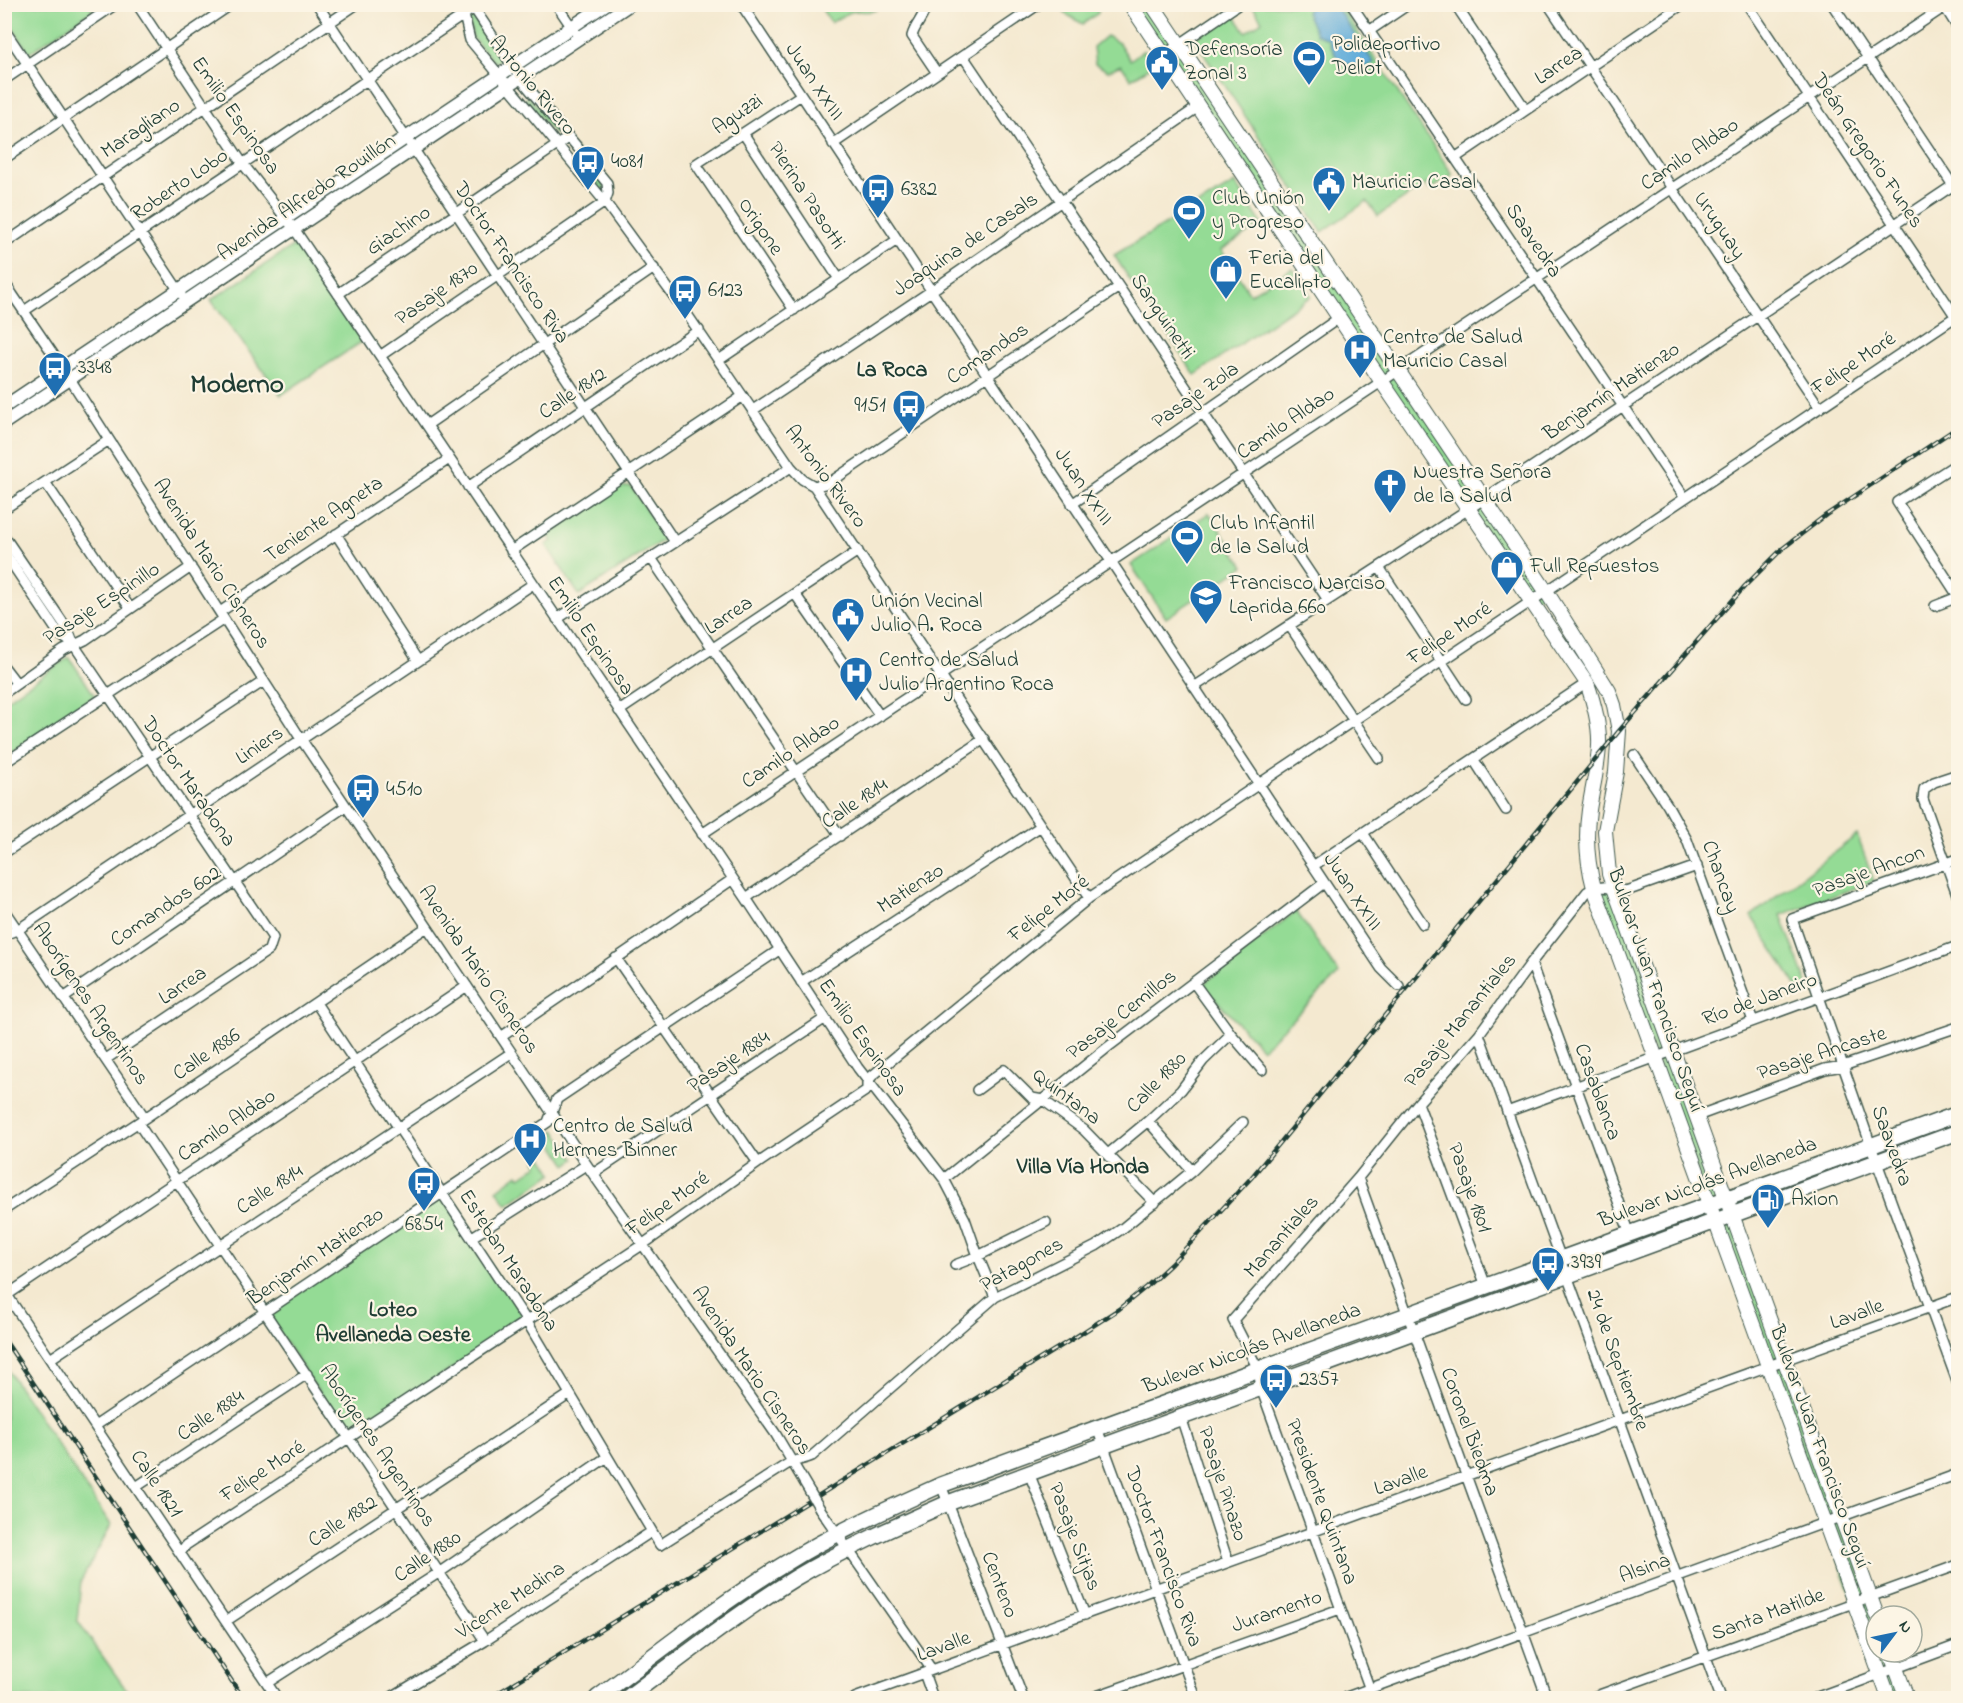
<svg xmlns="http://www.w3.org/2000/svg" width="1963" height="1703" viewBox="0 0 1963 1703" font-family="'Indie Flower',sans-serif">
<rect width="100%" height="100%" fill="#fcf5e5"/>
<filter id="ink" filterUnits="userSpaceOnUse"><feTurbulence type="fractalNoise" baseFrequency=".0167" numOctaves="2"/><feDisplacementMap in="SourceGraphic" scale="12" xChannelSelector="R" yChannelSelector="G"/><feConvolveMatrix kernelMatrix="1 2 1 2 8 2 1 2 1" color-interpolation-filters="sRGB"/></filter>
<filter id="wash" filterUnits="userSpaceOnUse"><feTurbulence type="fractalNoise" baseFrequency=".008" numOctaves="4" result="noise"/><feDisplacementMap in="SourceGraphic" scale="24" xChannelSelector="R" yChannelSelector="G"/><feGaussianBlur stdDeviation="1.35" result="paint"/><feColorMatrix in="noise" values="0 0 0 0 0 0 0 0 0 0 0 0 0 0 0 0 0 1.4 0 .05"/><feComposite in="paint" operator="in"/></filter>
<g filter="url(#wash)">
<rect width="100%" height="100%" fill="#f4e9d0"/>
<path fill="#94db95" stroke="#5a8c64" stroke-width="1.5" d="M89 4 93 10 29 53 5 15V9L11 5Z
M819 5H877L874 6 876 10C869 13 863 11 855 11 846 13 838 18 831 23Z
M1060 5H1098V13L1083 24 1067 15Z
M1130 5H1152L1546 591 1532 600Z
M1252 5H1340L1453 175 1430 190 1426 184 1378 216 1367 201 1322 232 1194 39 1233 14 1246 32 1262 21Z
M471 17 473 18 502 57 497 62H494L473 38 469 20Z
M1106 36 1119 43 1130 60 1144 50 1155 64 1131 79 1121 65 1108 71 1095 64 1093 47Z
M527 97 530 98 555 127 557 133 554 134 525 100Z
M568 148H574L602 182 605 189 600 190 567 150Z
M1235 183 1262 224 1221 250 1250 294 1292 268 1311 296 1195 375 1144 298 1142 299 1114 255Z
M296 244 363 341 281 395C258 363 234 332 211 300Z
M631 486 665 539 579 595 546 545 552 541 548 535 620 487Z
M1209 513 1244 566 1166 618 1131 565Z
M69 657 95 696 5 758V701Z
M1857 835 1874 881 1781 915 1810 991 1802 994 1751 916Z
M1594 888 1615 889 1876 1616V1652H1890L1907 1698H1889Z
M1296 911 1339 974 1262 1049 1202 985Z
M555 1130 575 1159 567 1165 548 1136Z
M543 1157 553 1173 507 1205 497 1190 518 1174 520 1177 538 1165 536 1161Z
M443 1194 526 1320 349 1437 265 1312Z
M5 1366 111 1525 81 1581 77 1620 132 1698H5Z"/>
<path fill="#61acd9" stroke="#407486" stroke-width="1.5" d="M1309 5H1335L1374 63 1366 67C1338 61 1340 68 1328 39L1316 34 1306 12 1310 6Z"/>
</g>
<g filter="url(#ink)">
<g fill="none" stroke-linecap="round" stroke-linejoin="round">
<defs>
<path id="minor" d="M137 4 243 164 295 230 746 898 858 1068 944 1179 965 1219 978 1256 995 1297
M317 4 675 542
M556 4 575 32
M741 4 1381 968 1399 986
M926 4C925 17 915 24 912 36L937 73
M1351 4 1685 498
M1455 4 1526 110
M1548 4 1820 408
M1747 4 1956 317
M1832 4 1958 193
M1943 4 1958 28
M472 5 521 79 607 183 608 193 605 202
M464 15 470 40 605 202 689 317 791 467 802 479 814 486 1089 898
M4 29 181 294
M1369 31 1409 4
M1164 55 1239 4
M963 56 1119 287 1328 600
M4 80 116 4
M743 133 839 279
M833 144 1039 4
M1455 158 1683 4
M4 159 232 4
M4 244 357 4
M4 282 70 379 301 739 593 1174 775 1433 810 1492
M338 294 569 137
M794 310 696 164 801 95
M24 311 474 8
M380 356 605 202
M719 360 897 240
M753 410 931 291 1198 107
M427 425 654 268
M1958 463 1897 502 1958 596
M45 482 130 608
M814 486 829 483 1119 287
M468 487 699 330
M1072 504 1339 318
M4 509 109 440
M336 534 418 661
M4 536 68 630 74 645 273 938 269 950 106 1059
M511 551 743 396
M4 552 59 634 72 643
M651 558 840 836
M1379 567 1466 699
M795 594 880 716
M1935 606 1958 597
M220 612 449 459
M557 619 791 467
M1289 625 1379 758
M4 667 17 684
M1194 687 1484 499 1958 182
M4 693 64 650 85 640 191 567
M619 711 858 551
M1634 755 1668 806 1687 840 1753 1021
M1474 760 1506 810
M4 763 224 619
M1958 774 1934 782 1924 789 1923 799 1958 897
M1363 833 1423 924
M702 834 1949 4
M4 853 264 681
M1958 859 1792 919 1871 1146 1958 1384
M1313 866 1587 683
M746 898 984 739
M4 910 145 1118
M4 935 19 929 533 584
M616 958 758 1163
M1531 963 1630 1234
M801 982 1041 826
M1194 983 1231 1034 1262 1070
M65 997 346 806
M316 1003 526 1320 660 1545 786 1465C794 1460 803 1460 812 1456L995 1297 1096 1246 1123 1228 1192 1171 1243 1122
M1479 1034 1721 1698
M501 1037 733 879
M977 1090 1004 1070 1032 1098 1043 1100 1084 1130 1155 1203
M1418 1103 1486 1286
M1507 1112 1958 946
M1697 1116 1825 1069 1843 1066 1958 1027
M1148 1121 1192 1171
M138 1123 485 1641
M1108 1154 1148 1121 1181 1090 1203 1061 1231 1034
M593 1174 824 1019
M1358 1178 1547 1698
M944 1179 1108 1047 1324 883
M4 1210 145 1118 427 927
M472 1237 586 1165
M955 1265 978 1256 1046 1222
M5 1292 277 1698
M7 1295 467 986
M50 1359 511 1053
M1181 1417 1228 1562
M95 1426 548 1122 557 1099 779 950
M1097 1428 1196 1698
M1029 1473 1085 1615
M941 1485 1023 1698
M136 1487 307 1374
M820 1509 932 1670
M181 1552 186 1545 642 1245 758 1163 867 1090V1082L872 1076 1089 898 1958 315
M226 1621 570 1394
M924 1673 933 1698
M267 1683 440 1572 607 1457
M390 1698 485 1641 651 1532
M855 1698 1958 1297
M1091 1698 1340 1609
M1344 1698 1958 1474
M1373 1698 1261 1388 1258 1369 1233 1320 1358 1178 1418 1103 1479 1034 1531 963 1587 892 1594 888 1604 887 1626 891 1697 866
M1591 1698 1958 1565
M1815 1698 1958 1645"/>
<path id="tertiary" d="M4 407 606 4
M4 423 630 4"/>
<path id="secondary" d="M1130 4 1382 382 1587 683C1594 703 1600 724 1599 746 1598 768 1592 789 1589 810 1585 837 1587 862 1594 888L1889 1698
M1152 4 1546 591 1609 691 1614 705 1619 731 1616 772 1605 831 1609 874 1877 1616
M1890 1652 1907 1698"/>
<path id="primary" d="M597 1698C659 1652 720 1603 786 1563 836 1532 888 1509 941 1485L1958 1114
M627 1698C682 1657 737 1614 795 1578 844 1549 896 1526 948 1503L1958 1132"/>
</defs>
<use href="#minor" stroke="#3f574b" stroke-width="12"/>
<use href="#tertiary" stroke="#3f574b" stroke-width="15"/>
<use href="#secondary" stroke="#3f574b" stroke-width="16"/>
<use href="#primary" stroke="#3f574b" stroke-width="18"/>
<use href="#minor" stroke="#fff" stroke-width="9"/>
<use href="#tertiary" stroke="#fff" stroke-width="12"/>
<use href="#secondary" stroke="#fff" stroke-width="14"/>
<use href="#primary" stroke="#fff" stroke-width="15"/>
<defs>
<path id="rail" d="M4 1339 243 1698
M490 1698 1074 1338 1119 1309 1146 1287 1171 1264 1251 1178 1619 731 1745 586 1782 549 1826 515 1958 427"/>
</defs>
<use href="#rail" stroke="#1f3d34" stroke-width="4.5"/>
<use href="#rail" stroke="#fcf5e5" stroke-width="2" stroke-dasharray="7" stroke-linecap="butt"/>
<defs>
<path id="minor-bridge" d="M810 1492 820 1509"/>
</defs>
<use href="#minor-bridge" stroke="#3f574b" stroke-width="12" stroke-linecap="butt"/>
<use href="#minor-bridge" stroke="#fff" stroke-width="9"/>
</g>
</g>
<defs>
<symbol id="stadium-pin" viewBox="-11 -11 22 30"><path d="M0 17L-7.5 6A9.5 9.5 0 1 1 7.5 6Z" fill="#1f6fb2" stroke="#fcf5e5"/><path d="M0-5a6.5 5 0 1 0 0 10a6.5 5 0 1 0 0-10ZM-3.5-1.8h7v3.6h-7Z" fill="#fff"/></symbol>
<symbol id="civic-pin" viewBox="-11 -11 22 30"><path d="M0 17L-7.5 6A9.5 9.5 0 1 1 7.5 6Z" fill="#1f6fb2" stroke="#fcf5e5"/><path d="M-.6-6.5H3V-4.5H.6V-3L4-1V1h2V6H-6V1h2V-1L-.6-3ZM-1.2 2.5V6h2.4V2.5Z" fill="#fff"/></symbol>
<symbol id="bus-pin" viewBox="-11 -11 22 30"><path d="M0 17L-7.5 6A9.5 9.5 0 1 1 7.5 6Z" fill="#1f6fb2" stroke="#fcf5e5"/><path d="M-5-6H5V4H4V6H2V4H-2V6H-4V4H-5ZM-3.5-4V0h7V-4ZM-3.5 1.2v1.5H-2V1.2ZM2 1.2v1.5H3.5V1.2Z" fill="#fff"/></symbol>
<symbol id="shop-pin" viewBox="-11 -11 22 30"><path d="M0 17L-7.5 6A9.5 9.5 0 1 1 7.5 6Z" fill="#1f6fb2" stroke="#fcf5e5"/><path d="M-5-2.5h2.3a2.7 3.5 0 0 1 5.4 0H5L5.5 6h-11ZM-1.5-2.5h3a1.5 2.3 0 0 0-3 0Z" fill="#fff"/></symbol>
<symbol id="hospital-pin" viewBox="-11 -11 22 30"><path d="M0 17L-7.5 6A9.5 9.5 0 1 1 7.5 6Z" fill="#1f6fb2" stroke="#fcf5e5"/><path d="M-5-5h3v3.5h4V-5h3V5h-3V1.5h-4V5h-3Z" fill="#fff"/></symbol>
<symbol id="church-pin" viewBox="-11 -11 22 30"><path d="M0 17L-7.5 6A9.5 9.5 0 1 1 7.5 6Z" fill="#1f6fb2" stroke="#fcf5e5"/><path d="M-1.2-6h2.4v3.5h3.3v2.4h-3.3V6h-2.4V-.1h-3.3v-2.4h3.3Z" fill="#fff"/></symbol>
<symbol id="school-pin" viewBox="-11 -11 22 30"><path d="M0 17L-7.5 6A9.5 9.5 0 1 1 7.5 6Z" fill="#1f6fb2" stroke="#fcf5e5"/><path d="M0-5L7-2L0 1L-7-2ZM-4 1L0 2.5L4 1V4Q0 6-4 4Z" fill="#fff"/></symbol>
<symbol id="fuel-pin" viewBox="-11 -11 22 30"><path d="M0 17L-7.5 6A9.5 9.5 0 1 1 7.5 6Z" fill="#1f6fb2" stroke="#fcf5e5"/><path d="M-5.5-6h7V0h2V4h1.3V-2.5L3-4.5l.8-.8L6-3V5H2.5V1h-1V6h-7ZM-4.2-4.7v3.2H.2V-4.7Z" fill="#fff"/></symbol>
</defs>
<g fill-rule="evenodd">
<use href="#stadium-pin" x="1290" y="38" width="38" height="52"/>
<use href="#civic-pin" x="1143" y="43" width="38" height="52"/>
<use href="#bus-pin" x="569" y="143" width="38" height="52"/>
<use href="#civic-pin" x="1310" y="164" width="38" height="52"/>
<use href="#bus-pin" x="859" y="171" width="38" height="52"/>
<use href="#stadium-pin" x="1170" y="192" width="38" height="52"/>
<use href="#shop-pin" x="1207" y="252" width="38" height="52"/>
<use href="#bus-pin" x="666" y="272" width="38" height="52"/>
<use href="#hospital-pin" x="1341" y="331" width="38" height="52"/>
<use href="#bus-pin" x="36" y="349" width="38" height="52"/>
<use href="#bus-pin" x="890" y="387" width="38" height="52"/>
<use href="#church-pin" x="1371" y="466" width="38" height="52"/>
<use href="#stadium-pin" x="1168" y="517" width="38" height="52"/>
<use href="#shop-pin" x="1488" y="548" width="38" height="52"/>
<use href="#school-pin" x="1187" y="577" width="38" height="52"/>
<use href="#civic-pin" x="829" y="595" width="38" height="52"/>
<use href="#hospital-pin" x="837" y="654" width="38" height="52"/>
<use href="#bus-pin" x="344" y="771" width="38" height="52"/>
<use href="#hospital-pin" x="511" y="1120" width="38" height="52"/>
<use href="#bus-pin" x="405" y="1164" width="38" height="52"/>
<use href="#fuel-pin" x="1749" y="1181" width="38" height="52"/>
<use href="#bus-pin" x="1529" y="1244" width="38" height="52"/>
<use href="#bus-pin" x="1257" y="1361" width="38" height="52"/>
</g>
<g text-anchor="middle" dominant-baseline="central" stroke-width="4.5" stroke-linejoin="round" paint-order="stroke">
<g font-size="21" fill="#1f3d34" stroke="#fcf5e5" text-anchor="start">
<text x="1332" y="45">Polideportivo<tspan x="1332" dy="24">Deliot</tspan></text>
<text x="1185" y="50">Defensoría<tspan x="1185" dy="24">Zonal 3</tspan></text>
<text x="611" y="162">4081</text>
<text x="1352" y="183">Mauricio Casal</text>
<text x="901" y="190">6382</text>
<text x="1212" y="199">Club Unión<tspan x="1212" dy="24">y Progreso</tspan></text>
<text x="1249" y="259">Feria del<tspan x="1249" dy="24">Eucalipto</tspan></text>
<text x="708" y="291">6123</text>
<text x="1383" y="338">Centro de Salud<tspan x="1383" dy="24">Mauricio Casal</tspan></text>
<text x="78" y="368">3348</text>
<text x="886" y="406" text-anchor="end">9151</text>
<text x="1413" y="473">Nuestra Señora<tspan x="1413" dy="24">de la Salud</tspan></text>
<text x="1210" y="524">Club Infantil<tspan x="1210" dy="24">de la Salud</tspan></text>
<text x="1530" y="567">Full Repuestos</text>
<text x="1229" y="584">Francisco Narciso<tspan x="1229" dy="24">Laprida 660</tspan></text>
<text x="871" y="602">Unión Vecinal<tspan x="871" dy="24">Julio A. Roca</tspan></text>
<text x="879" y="661">Centro de Salud<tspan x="879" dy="24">Julio Argentino Roca</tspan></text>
<text x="386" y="790">4510</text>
<text x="553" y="1127">Centro de Salud<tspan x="553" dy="24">Hermes Binner</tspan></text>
<text x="1791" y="1200">Axion</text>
<text x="424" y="1225" text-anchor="middle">6854</text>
<text x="1571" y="1263">3939</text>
<text x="1299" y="1380">2357</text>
</g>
<g font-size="21" fill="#1f3d34" stroke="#fcf5e5">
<text transform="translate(1559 66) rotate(-34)">Larrea</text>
<text transform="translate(814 82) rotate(56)">Juan XXIII</text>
<text transform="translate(532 86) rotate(50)">Antonio Rivero</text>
<text transform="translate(738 115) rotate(-34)">Aguzzi</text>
<text transform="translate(235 116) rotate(55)">Emilio Espinosa</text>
<text transform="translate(141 129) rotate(-34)">Maragliano</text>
<text transform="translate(1867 151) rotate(56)">Deán Gregorio Funes</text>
<text transform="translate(1690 155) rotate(-34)">Camilo Aldao</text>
<text transform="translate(180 185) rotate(-34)">Roberto Lobo</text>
<text transform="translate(806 196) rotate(57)">Pierina Pasotti</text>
<text transform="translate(307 198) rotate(-34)">Avenida Alfredo Rouillón</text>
<text transform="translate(1719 226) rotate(56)">Uruguay</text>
<text transform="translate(760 227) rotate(56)">Origone</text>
<text transform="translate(399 231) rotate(-34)">Giachino</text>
<text transform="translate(1533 241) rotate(56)">Saavedra</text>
<text transform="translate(966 245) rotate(-34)">Joaquina de Casals</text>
<text transform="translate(511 263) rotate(56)">Doctor Francisco Riva</text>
<text transform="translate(437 294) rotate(-35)">Pasaje 1870</text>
<text transform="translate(1162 317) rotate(56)">Sanguinetti</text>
<text transform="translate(988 354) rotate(-34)">Comandos</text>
<text transform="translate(1854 364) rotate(-34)">Felipe Moré</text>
<text transform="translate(1612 392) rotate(-34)">Benjamín Matienzo</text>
<text transform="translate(573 394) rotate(-34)">Calle 1812</text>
<text transform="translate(1196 396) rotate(-35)">Pasaje Zola</text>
<text transform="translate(1286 424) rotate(-34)">Camilo Aldao</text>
<text transform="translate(825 477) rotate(53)">Antonio Rivero</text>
<text transform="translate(1083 487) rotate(56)">Juan XXIII</text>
<text transform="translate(324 520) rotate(-34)">Teniente Agneta</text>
<text transform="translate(211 564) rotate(57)">Avenida Mario Cisneros</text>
<text transform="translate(102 604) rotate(-33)">Pasaje Espinillo</text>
<text transform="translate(729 616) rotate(-34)">Larrea</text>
<text transform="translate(1450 634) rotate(-34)">Felipe Moré</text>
<text transform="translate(590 636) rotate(56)">Emilio Espinosa</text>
<text transform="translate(260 746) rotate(-34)">Liniers</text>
<text transform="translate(791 753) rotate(-34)">Camilo Aldao</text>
<text transform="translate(188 782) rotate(56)">Doctor Maradona</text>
<text transform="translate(855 804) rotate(-34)">Calle 1814</text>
<text transform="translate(1869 872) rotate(-20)">Pasaje Ancon</text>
<text transform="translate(1720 877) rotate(70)">Chancay</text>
<text transform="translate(911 889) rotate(-33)">Matienzo</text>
<text transform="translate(1352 892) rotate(56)">Juan XXIII</text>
<text transform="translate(166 907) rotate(-34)">Comandos 602</text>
<text transform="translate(1049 909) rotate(-38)">Felipe Moré</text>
<text transform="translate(478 970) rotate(56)">Avenida Mario Cisneros</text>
<text transform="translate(183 986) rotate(-34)">Larrea</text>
<text transform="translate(1655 990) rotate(71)">Bulevar Juan Francisco Seguí</text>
<text transform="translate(1760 1000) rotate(-20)">Río de Janeiro</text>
<text transform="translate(90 1004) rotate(56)">Aborígenes Argentinos</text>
<text transform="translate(1122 1015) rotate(-38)">Pasaje Cemillos</text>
<text transform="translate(1461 1021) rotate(-51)">Pasaje Manantiales</text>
<text transform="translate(862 1038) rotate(55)">Emilio Espinosa</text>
<text transform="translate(1822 1054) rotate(-18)">Pasaje Ancaste</text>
<text transform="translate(207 1055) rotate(-34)">Calle 1886</text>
<text transform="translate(729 1062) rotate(-34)">Pasaje 1884</text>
<text transform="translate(1157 1083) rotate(-46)">Calle 1880</text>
<text transform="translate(1597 1092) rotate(70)">Casablanca</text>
<text transform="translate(1066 1097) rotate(37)">Quintana</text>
<text transform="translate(227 1126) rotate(-34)">Camilo Aldao</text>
<text transform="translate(1891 1146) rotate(70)">Saavedra</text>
<text transform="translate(1708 1183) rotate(-20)">Bulevar Nicolás Avellaneda</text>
<text transform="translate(1469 1188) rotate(70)">Pasaje 1801</text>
<text transform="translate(270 1190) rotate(-33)">Calle 1814</text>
<text transform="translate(668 1204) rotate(-35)">Felipe Moré</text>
<text transform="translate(1282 1237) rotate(-49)">Manantiales</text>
<text transform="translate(316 1257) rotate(-34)">Benjamín Matienzo</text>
<text transform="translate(508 1261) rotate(57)">Esteban Maradona</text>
<text transform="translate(1022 1265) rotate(-29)">Patagones</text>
<text transform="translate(1857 1315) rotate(-20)">Lavalle</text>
<text transform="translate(1252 1349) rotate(-20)">Bulevar Nicolás Avellaneda</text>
<text transform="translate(1617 1360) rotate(70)">24 de Septiembre</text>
<text transform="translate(751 1371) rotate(56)">Avenida Mario Cisneros</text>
<text transform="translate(211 1416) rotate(-34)">Calle 1884</text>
<text transform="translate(1469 1432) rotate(70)">Coronel Biedma</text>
<text transform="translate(377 1446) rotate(56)">Aborígenes Argentinos</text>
<text transform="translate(1819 1447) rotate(70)">Bulevar Juan Francisco Seguí</text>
<text transform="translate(263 1472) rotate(-33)">Felipe Moré</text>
<text transform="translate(1401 1481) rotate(-20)">Lavalle</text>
<text transform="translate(156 1484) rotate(56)">Calle 1821</text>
<text transform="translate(1222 1484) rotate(72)">Pasaje Pinazo</text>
<text transform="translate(1321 1502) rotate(70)">Presidente Quintana</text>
<text transform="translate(343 1522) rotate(-33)">Calle 1882</text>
<text transform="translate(1074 1537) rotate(69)">Pasaje Sitjas</text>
<text transform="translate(428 1557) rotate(-34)">Calle 1880</text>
<text transform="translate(1163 1557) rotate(70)">Doctor Francisco Riva</text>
<text transform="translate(1645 1569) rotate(-20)">Alsina</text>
<text transform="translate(999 1585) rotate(69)">Centeno</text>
<text transform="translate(511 1601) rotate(-33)">Vicente Medina</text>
<text transform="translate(1277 1612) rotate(-19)">Juramento</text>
<text transform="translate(1768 1615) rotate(-20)">Santa Matilde</text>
<text transform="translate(944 1647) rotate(-20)">Lavalle</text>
</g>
<g font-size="22" font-weight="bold" fill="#1f3d34" stroke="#fcf5e5">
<text x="892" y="371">La Roca</text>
<text x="1083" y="1168">Villa Vía Honda</text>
<text x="393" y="1311">Loteo<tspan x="393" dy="25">Avellaneda Oeste</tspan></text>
</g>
<g font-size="27" font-weight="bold" fill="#1f3d34" stroke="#fcf5e5">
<text x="237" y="385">Moderno</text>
</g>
</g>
<rect width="1963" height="1703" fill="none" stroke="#fcf5e5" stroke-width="24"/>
<g transform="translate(1894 1634) rotate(58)"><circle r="28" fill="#fcf5e5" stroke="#a4ab9e" stroke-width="1.5"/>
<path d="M0-4.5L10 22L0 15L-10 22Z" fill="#1f6fb2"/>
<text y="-9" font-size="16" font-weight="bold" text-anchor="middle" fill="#1f3d34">N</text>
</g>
</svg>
